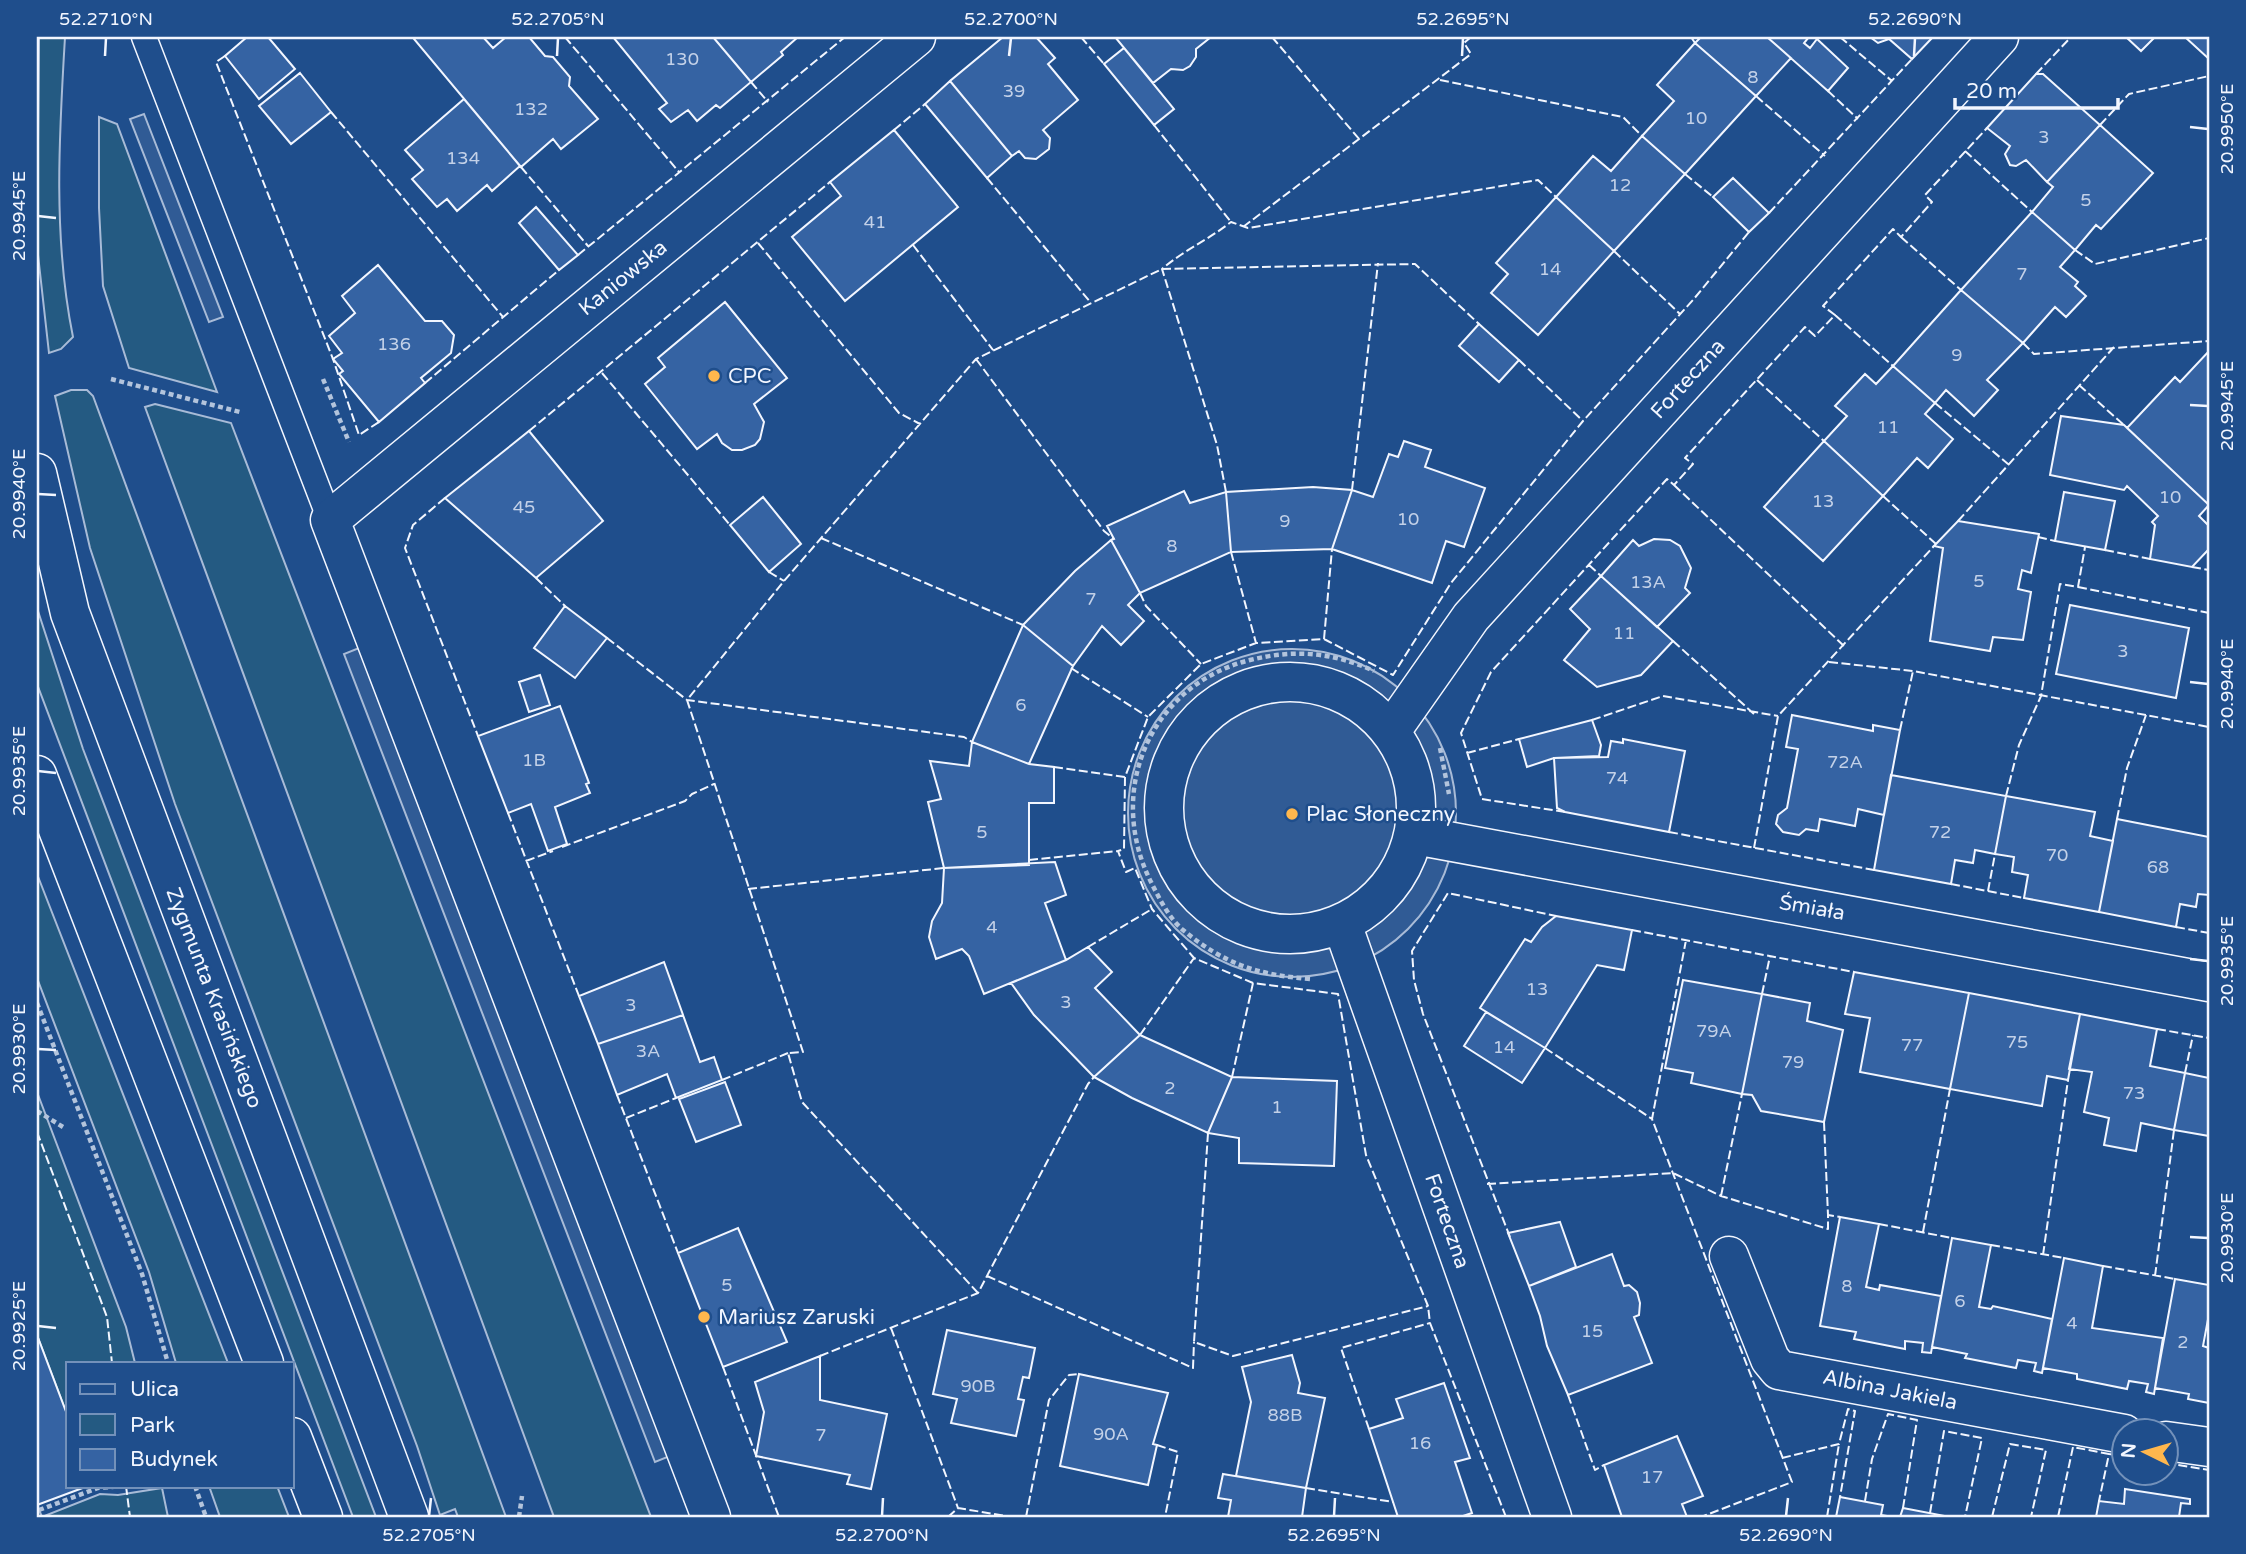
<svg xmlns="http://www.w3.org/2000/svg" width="2246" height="1554" viewBox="0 0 2246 1554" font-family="'Varela Round',sans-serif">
<rect width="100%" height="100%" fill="#1f4e8c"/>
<path fill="#245a82" stroke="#a8bbd7" stroke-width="2" d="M39 37H65C59 136 53 239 73 337L61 349 49 353 37 246Z
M99 117 117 124 217 392 129 368 103 286 99 208Z
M71 390H87L93 396 506 1517H458L455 1509 440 1515 417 1446 175 804 90 548 55 396Z
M155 404 231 423 651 1517H554L145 407Z
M37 608 83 749 376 1517H353L37 684Z
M37 874 228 1363H176L149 1272 37 978Z
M37 1092 126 1327 135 1363H68V1417L37 1335Z
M209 1486H277L289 1517H220Z
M162 1488 168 1517H37V1505L42 1517 100 1494 118 1495Z"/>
<path fill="#305b95" stroke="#a8bbd7" stroke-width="2" d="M144 114 223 317 209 322 130 119Z
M359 648 670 1456 655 1462 344 654Z
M1128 813a164 164 0 1 1 328 0a164 164 0 1 1-328 0Z"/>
<path fill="#3563a3" stroke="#f2f6ff" stroke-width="2" d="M247 37H268L295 69 259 99 225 56Z
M417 37H483L493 48 506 37H529L545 56 553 57 570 77 569 86 598 119 561 149 553 139 521 167 414 39Z
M613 37H713L751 82 720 108 716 105 697 121 688 110 671 122 659 109 667 103Z
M713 37H798L781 52 783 55 751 82Z
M1003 37H1036L1055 58 1048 64 1078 100 1043 130 1050 138 1049 149 1036 159 1025 158 1019 151 1012 156 950 81Z
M1115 37H1211L1196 49V57L1190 66 1183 70 1171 69 1153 83Z
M1701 37H1767L1791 58 1756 96 1695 43Z
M1767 37H1809L1804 43 1810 48 1817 39 1848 68 1828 91Z
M1870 37H1933L1912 59 1889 39 1878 43Z
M2126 37H2155L2141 51Z
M2185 37H2209V59Z
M1695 43 1756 96 1685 174 1642 136 1674 101 1657 85Z
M1124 48 1174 109 1154 125 1104 64Z
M300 73 331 112 291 144 259 106Z
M2036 74H2043L2100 125 2047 182 2026 160 2016 166 2010 165 2005 154 2010 146 1987 128Z
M950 81 1012 156 987 178 925 104Z
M464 99 520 166 492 191 487 185 457 211 447 199 437 207 412 179 423 170 405 150Z
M2100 125 2153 173 2101 229 2096 225 2075 250 2032 212 2053 187 2047 182Z
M894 130 958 207 845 301 792 237 841 196 830 182Z
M1642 136 1685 174 1614 251 1556 197 1593 156 1611 171Z
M1733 178 1769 213 1749 232 1713 197Z
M1556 197 1614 251 1538 335 1491 293 1508 274 1496 263Z
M536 207 578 255 559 270 519 223Z
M2032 212 2075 250 2060 267 2078 282 2075 286 2086 296 2066 317 2055 307 2023 343 1961 290Z
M378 265 425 321H442L454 335 451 353 421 378 425 383 379 422 339 374 343 371 333 359 342 353 329 336 355 313 342 296Z
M1961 290 2023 343 1987 380 1998 390 1974 416 1946 390 1935 403 1893 366Z
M725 302 787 378 754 404 764 422 760 439 755 445 742 450H732L722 443 717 434 697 449 645 384 665 367 658 358Z
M1479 324 1519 360 1499 382 1459 346Z
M2209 351 2208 463 2209 505 2127 428 2175 377 2180 382Z
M1893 366 1935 403 1925 414 1953 439 1928 468 1917 458 1883 496 1824 441 1847 416 1835 406 1865 374 1876 384Z
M2061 416 2124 425 2209 505 2199 516 2209 526V549L2192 567 2150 559 2155 525 2152 522 2158 516 2127 486 2124 490 2050 475Z
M529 431 603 521 536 578 445 498Z
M1404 441 1431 450 1425 467 1485 488 1464 547 1446 541 1432 583 1332 549 1352 490 1373 497 1389 454 1398 457Z
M1824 441 1883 496 1823 561 1764 507Z
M1313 487 1352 490 1332 549 1231 552 1226 492Z
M1184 491 1190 503 1226 492 1231 552 1140 593 1111 540 1114 539 1107 526Z
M2064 492 2115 501 2105 550 2055 541Z
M763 497 801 544 769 572 730 525Z
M1958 521 2039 534 2031 573 2022 570 2018 589 2031 592 2023 640 1993 637 1990 651 1930 641 1943 548 1934 546Z
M1654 539 1670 540 1680 546 1691 568 1685 588 1690 593 1657 627 1601 576 1633 540 1639 546Z
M1111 540 1140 593 1128 605 1144 621 1121 645 1102 626 1073 666 1023 625 1075 571Z
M1601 576 1673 641 1641 675 1597 687 1564 660 1590 629 1570 609Z
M2070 605 2189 628 2176 698 2056 674Z
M565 606 607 638 575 678 534 648Z
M1023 625 1073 666 1029 764 972 742Z
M540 675 550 705 529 712 519 682Z
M560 706 589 783 586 784 590 793 555 807 567 844 548 851 531 804 508 813 478 736Z
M1792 715 1873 731V725L1900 730 1884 815 1858 809 1855 826 1820 819 1818 831 1806 829 1799 835 1783 832 1776 824 1778 815 1787 808 1798 749 1786 747Z
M1592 720 1601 745 1599 756 1554 758 1527 767 1519 739Z
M1623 739 1685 751 1669 832 1565 812 1557 808 1554 758 1608 757 1611 741 1623 743Z
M972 742 1029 764 1054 767V803H1029V865L944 868 928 802 941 799 930 761 969 766Z
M1891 775 2006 796 1995 854 1975 850 1973 863 1955 860 1951 884 1874 870Z
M2006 796 2095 812 2090 836 2113 841 2099 912 2024 898 2028 875 2012 872 2014 857 1995 854Z
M2117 819 2209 837V895L2198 894 2196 907 2180 904 2176 927 2099 912Z
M1055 862 1066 895 1045 903 1066 960 984 994 969 956 962 949 936 959 929 937 932 921 942 903 944 868Z
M1556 916 1632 930 1624 970 1597 965 1545 1048 1480 1008 1525 939 1531 942 1542 927Z
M1088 947 1112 972 1095 988 1140 1035 1094 1077 1034 1015 1011 983 1066 960Z
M664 962 683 1015 598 1044 579 996Z
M1854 972 1969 993 1950 1089 1860 1072 1870 1018 1845 1014Z
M1683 980 1762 994 1742 1094 1691 1083 1693 1073 1665 1068Z
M1969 993 2080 1014 2068 1080 2047 1076 2042 1106 1950 1089Z
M1762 994 1810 1003 1807 1021 1843 1030 1824 1122 1761 1111 1752 1095 1742 1094Z
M1486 1012 1545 1048 1522 1083 1464 1046Z
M2080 1014 2157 1029 2150 1066 2185 1073 2174 1130 2141 1123 2136 1151 2104 1145 2109 1118 2084 1112 2092 1072 2069 1069Z
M683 1015 700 1062 714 1057 722 1080 676 1098 667 1074 617 1095 598 1044Z
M1140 1035 1232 1077 1208 1133 1132 1098 1094 1077Z
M2185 1073 2209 1078V1136L2174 1130Z
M1232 1077 1337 1081 1334 1166 1239 1163V1138L1208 1133Z
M725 1082 741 1125 696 1142 679 1099Z
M1840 1217 1879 1224 1866 1287 1879 1290 1880 1285 1941 1296 1931 1353 1922 1352 1923 1343 1905 1341V1349L1854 1339 1856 1332 1820 1326Z
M1560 1222 1576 1267 1529 1286 1508 1233Z
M738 1228 787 1342 723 1367 678 1253Z
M1952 1238 1991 1245 1979 1307 1991 1309 1993 1306 2052 1319 2042 1373 2034 1371 2036 1363 2018 1360 2016 1368 1965 1358 1967 1354 1932 1347Z
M1612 1254 1624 1286 1629 1285 1637 1292 1640 1303 1639 1315 1634 1317 1652 1363 1568 1395 1547 1346 1540 1316 1529 1286Z
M2064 1258 2103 1266 2092 1328 2163 1338 2154 1394 2146 1392 2148 1384 2129 1381 2127 1389 2077 1379V1374L2043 1368Z
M2175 1279 2209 1285V1314L2203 1346 2209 1348V1403L2188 1399 2189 1394 2155 1388Z
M947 1330 1035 1348 1029 1378 1023 1377 1018 1399 1024 1400 1016 1436 951 1423 957 1399 933 1394Z
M37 1335 68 1417V1486H88L37 1505Z
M1292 1355 1300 1383 1298 1393 1325 1398 1306 1488 1236 1476 1251 1402 1242 1367Z
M820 1356V1400L887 1414 871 1489 847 1484 850 1475 756 1456 764 1412 755 1382Z
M1079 1374 1168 1393 1153 1444 1157 1445 1148 1485 1060 1466Z
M1444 1383 1470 1458 1455 1462 1472 1513 1460 1517H1398L1369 1429 1403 1418 1396 1399Z
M1677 1436 1703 1496 1682 1504 1687 1517H1622L1604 1465Z
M1223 1474 1306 1488 1302 1517H1228L1231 1500 1218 1498Z
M2125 1489 2190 1499V1504L2181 1503 2179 1517H2096L2099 1501 2124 1504Z
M1840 1497 1883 1505 1881 1515 1893 1517H1836Z
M1903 1508 1945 1516V1517H1900Z"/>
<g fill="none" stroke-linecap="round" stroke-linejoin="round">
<defs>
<path id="lane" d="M144 37 330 520"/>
<path id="street" d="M1164 808a126 126 0 1 1 252 0a126 126 0 1 1-252 0Z
M1391 731 1471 617 1999 37
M1415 835 2209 982
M1342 924 1552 1517
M1729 1256 1770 1359 1779 1370 2124 1434
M2166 1441 2209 1447
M711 1517 330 520 916 37"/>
<path id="secondary" d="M37 473 70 613 409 1517
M37 775 264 1363
M292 1437 323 1517"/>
</defs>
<use href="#lane" stroke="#f2f6ff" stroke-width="27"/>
<use href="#street" stroke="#f2f6ff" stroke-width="41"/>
<use href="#secondary" stroke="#f2f6ff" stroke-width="41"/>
<path stroke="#b3c4dc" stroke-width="4.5" stroke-dasharray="5 3.5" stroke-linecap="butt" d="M111 379 240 412
M323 379 349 442
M1440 748 1449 794
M1310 979C1258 975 1224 964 1183 930 1169 918 1159 898 1151 882 1105 791 1150 685 1250 660 1295 649 1332 652 1374 671
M37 1003 142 1274 168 1363
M37 1111 63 1127
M195 1486 206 1517
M39 1510 98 1488 123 1486
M519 1517 522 1496"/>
<use href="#lane" stroke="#1f4e8c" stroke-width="24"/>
<use href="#street" stroke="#1f4e8c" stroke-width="38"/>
<use href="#secondary" stroke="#1f4e8c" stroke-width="38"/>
<path stroke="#f2f6ff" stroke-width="2" stroke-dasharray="9 3.5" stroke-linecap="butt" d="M565 37 679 172
M1081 37 1104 64
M1272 37 1360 140
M1691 37 1695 43
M1840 37 1892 81
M225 56 216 62 333 359 359 435 379 422
M2036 74 2071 37
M1440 80 1623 117 1642 136
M751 82 768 102
M1828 91 1858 119
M1756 96 1825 156
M331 112 503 317
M1154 125 1231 222
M2100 125 2129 94 2209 76
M894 130 925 104
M1965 151 2032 212
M521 167 588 246
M1685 174 1713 197
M987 178 1091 303
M1769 213 1912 59
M1243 227 1471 54 1464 43 1471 37
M1901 237 1961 290
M758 243 899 413 920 424
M913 245 993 350
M2075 250 2095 264 2209 238
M1614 251 1680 314
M578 255 845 37
M1835 315 1893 366
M2023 343 2034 354 2209 341
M976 359 1104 531 1114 539
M1519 360 1583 421
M602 373 730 525
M1757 380 1824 441
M425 383 559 270
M2079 385 2124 425
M1935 403 2008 464
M529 431 830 182
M1674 485 1844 646
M1352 490 1378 263
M1226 492 1217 445 1162 269C1184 250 1208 240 1231 222L1248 228 1538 180 1556 197
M1883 496 1936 544
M445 498 413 525 405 548 478 736
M1958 521 2114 347
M2038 537 2055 541
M821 538 1023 625
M2105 550 2150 559
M1231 552 1256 643
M1589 565 1601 576
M2192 567 2209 570
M769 572 784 581
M536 578 565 606
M2078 587 2209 613
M1140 593 1146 606 1201 664
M607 638 687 700 964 737 972 742
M1324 639 1332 549
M1673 641 1754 714
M1829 662 1913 671 2209 727
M1071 668 1148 717
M1592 720 1663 696 1778 716
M1900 730 1913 671
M1467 753 1519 739
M1054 767 1125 777
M2006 796 2019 745 2041 696 2060 584 2078 587 2085 547
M1565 812 1482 799 1461 733 1491 672 1667 479 1674 485 1693 464 1685 458 1805 327 1815 336 1835 315 1823 306 1893 229 1901 237 1932 202 1925 195 1987 128
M508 813 579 996
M2117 819 2127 768 2146 715
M1669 832 1874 870
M562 847 685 801 692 794 714 784
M1754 848 1778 716 1934 546
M1029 860 1118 851
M526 861 553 851
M1951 884 2024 898
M748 889 944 868
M1988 891 1995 854
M2176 927 2209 933
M1632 930 1854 972
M1686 940 1652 1119 1792 1482 1701 1517
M1088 947 1152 909
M1762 994 1770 956
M2157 1029 2209 1038
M1140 1035 1194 958
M1545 1048 1652 1119
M2185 1073 2193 1035
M1232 1077 1253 983
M722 1080 788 1053
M617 1095 678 1253
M626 1118 676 1098
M1824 1122 1828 1215
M37 1132 107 1317 112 1363
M1208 1133 1194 1342 1233 1356 1428 1306
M1487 1184 1673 1173 1721 1196 1828 1229V1215L1840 1217
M1721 1196 1742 1094
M1879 1224 1952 1238
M1923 1232 1950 1089
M1510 1237 1423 1014 1414 980 1412 951 1448 893 1556 916
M1991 1245 2064 1258
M2043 1255 2068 1080
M2103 1266 2175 1279
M987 1276 1193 1368 1194 1342
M2155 1276 2174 1130
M978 1293 802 1102 788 1053 803 1052 687 700 784 581 976 359 1162 269 1415 264 1479 324
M891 1328 958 1508
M820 1356 978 1293 1088 1084 1094 1077
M723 1367 779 1517
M1568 1395 1595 1470 1604 1465
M1369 1429 1341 1348 1430 1323
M1157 1445 1178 1452 1165 1517
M2109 1454 2124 1456
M1782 1458 1839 1444 1848 1409 1855 1411 1840 1497
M2166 1463 2209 1470
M126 1486 130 1517
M1306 1488 1393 1502
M1865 1501 1872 1459 1888 1414 1917 1420 1903 1508
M1930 1513 1944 1431 1982 1438 1965 1517
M948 1517 958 1508 1012 1517
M1026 1517 1049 1400 1069 1375 1079 1374
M1506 1517 1430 1323 1428 1306 1366 1155 1338 994 1253 983 1194 958 1152 909 1135 868 1126 872 1118 851 1124 849 1125 777 1148 717 1201 664 1256 643 1324 639 1393 675 1451 583 1583 421 1693 300 1749 232
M1827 1517 1839 1444
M1992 1517 2010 1444 2046 1450 2031 1517
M2058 1517 2073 1447 2109 1454 2099 1501"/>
</g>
<path fill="none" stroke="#f2f6ff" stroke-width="2.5" d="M105 56 106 38M557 56 558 38M1009 56 1011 38M1462 56 1463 38M1914 56 1915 38M2190 127 2208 129M38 216 56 218M2190 405 2208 406M38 494 56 495M2190 682 2208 684M38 771 56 773M2190 959 2208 961M38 1049 56 1050M2190 1237 2208 1238M38 1326 56 1328M429 1516 431 1498M882 1516 883 1498M1334 1516 1335 1498M1786 1516 1788 1498"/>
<g fill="#ffb74d" stroke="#1f4e8c" stroke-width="2.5">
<circle cx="714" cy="376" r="7"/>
<circle cx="1292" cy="814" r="7"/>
<circle cx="704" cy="1317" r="7"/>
</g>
<g text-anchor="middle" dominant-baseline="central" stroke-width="5" stroke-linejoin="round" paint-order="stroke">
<g font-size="18" fill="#c3d1e8">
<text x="682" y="59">130</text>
<text x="1753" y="77">8</text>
<text x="1014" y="91">39</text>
<text x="531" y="109">132</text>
<text x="1696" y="118">10</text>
<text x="2044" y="137">3</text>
<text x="463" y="158">134</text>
<text x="1620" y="185">12</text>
<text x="2086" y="200">5</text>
<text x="875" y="222">41</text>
<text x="1550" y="269">14</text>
<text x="2022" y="274">7</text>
<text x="394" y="344">136</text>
<text x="1957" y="355">9</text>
<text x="1888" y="427">11</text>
<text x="2170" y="497">10</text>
<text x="1823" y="501">13</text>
<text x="524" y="507">45</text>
<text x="1408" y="519">10</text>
<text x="1285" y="521">9</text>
<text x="1172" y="546">8</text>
<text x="1979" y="581">5</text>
<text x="1648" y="582">13A</text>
<text x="1091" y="599">7</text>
<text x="1624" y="633">11</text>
<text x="2123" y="651">3</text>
<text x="1021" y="705">6</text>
<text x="534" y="760">1B</text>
<text x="1845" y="762">72A</text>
<text x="1617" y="778">74</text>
<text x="982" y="832">5</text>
<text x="1940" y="832">72</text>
<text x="2057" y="855">70</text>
<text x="2158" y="867">68</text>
<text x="992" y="927">4</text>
<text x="1537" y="989">13</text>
<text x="1066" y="1002">3</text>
<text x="631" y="1005">3</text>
<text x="1714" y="1031">79A</text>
<text x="2017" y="1042">75</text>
<text x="1912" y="1045">77</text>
<text x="1504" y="1047">14</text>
<text x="648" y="1051">3A</text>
<text x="1793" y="1062">79</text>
<text x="1170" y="1088">2</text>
<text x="2134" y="1093">73</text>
<text x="1277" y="1107">1</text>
<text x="727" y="1285">5</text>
<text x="1847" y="1286">8</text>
<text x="1960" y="1301">6</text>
<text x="2072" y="1323">4</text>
<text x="1592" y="1331">15</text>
<text x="2183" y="1342">2</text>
<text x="978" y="1386">90B</text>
<text x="1285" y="1415">88B</text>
<text x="1111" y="1434">90A</text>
<text x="821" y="1435">7</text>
<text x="1420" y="1443">16</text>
<text x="1652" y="1477">17</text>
</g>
<g font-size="21" fill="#f2f6ff" stroke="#1f4e8c">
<text transform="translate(623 278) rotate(-39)">Kaniowska</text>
<text transform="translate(1688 379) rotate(-48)">Forteczna</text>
<text transform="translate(1812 908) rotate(10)">Śmiała</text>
<text transform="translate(214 998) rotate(69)">Zygmunta Krasińskiego</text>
<text transform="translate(1447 1221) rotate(71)">Forteczna</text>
<text transform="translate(1890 1390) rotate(11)">Albina Jakiela</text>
</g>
<g font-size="21" fill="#f2f6ff" stroke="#1f4e8c" text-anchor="start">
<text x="728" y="376">CPC</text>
<text x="1306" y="814">Plac Słoneczny</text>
<text x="718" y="1317">Mariusz Zaruski</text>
</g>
</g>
<rect width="2246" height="1554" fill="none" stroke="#1f4e8c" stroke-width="77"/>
<rect x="66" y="1362" width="228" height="126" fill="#1f4e8c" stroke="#7391ba" stroke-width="2"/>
<rect x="80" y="1384" width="35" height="10" fill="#1f4e8c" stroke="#7391ba" stroke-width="2"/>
<text x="130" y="1396" font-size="21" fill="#f2f6ff">Ulica</text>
<rect x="80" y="1414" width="35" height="21" fill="#245a82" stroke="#7391ba" stroke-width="2"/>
<text x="130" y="1432" font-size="21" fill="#f2f6ff">Park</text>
<rect x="80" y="1449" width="35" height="21" fill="#3563a3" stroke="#7391ba" stroke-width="2"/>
<text x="130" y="1466" font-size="21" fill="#f2f6ff">Budynek</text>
<g transform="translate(2145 1452) rotate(275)"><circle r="33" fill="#1f4e8c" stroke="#7391ba" stroke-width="2"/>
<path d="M0-5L12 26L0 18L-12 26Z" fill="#ffb74d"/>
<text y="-10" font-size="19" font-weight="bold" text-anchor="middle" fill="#f2f6ff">N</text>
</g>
<path d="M1955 98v10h163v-10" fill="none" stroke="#f2f6ff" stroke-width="3.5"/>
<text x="1966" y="98" font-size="21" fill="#f2f6ff" stroke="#1f4e8c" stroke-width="5" paint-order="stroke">20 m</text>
<rect x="38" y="38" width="2170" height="1478" fill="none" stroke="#f2f6ff" stroke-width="2.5"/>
<g font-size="18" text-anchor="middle" fill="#f2f6ff">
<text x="106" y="25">52.2710°N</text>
<text x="558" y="25">52.2705°N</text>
<text x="1011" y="25">52.2700°N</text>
<text x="1463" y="25">52.2695°N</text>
<text x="1915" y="25">52.2690°N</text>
<text transform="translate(2227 129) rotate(-90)" y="6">20.9950°E</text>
<text transform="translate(19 216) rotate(-90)" y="6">20.9945°E</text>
<text transform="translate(2227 406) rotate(-90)" y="6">20.9945°E</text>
<text transform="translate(19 494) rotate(-90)" y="6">20.9940°E</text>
<text transform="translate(2227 684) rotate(-90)" y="6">20.9940°E</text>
<text transform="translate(19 771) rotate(-90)" y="6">20.9935°E</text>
<text transform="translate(2227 961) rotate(-90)" y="6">20.9935°E</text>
<text transform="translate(19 1049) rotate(-90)" y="6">20.9930°E</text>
<text transform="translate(2227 1238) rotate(-90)" y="6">20.9930°E</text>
<text transform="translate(19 1326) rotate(-90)" y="6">20.9925°E</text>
<text x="429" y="1541">52.2705°N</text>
<text x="882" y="1541">52.2700°N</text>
<text x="1334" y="1541">52.2695°N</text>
<text x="1786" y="1541">52.2690°N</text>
</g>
</svg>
